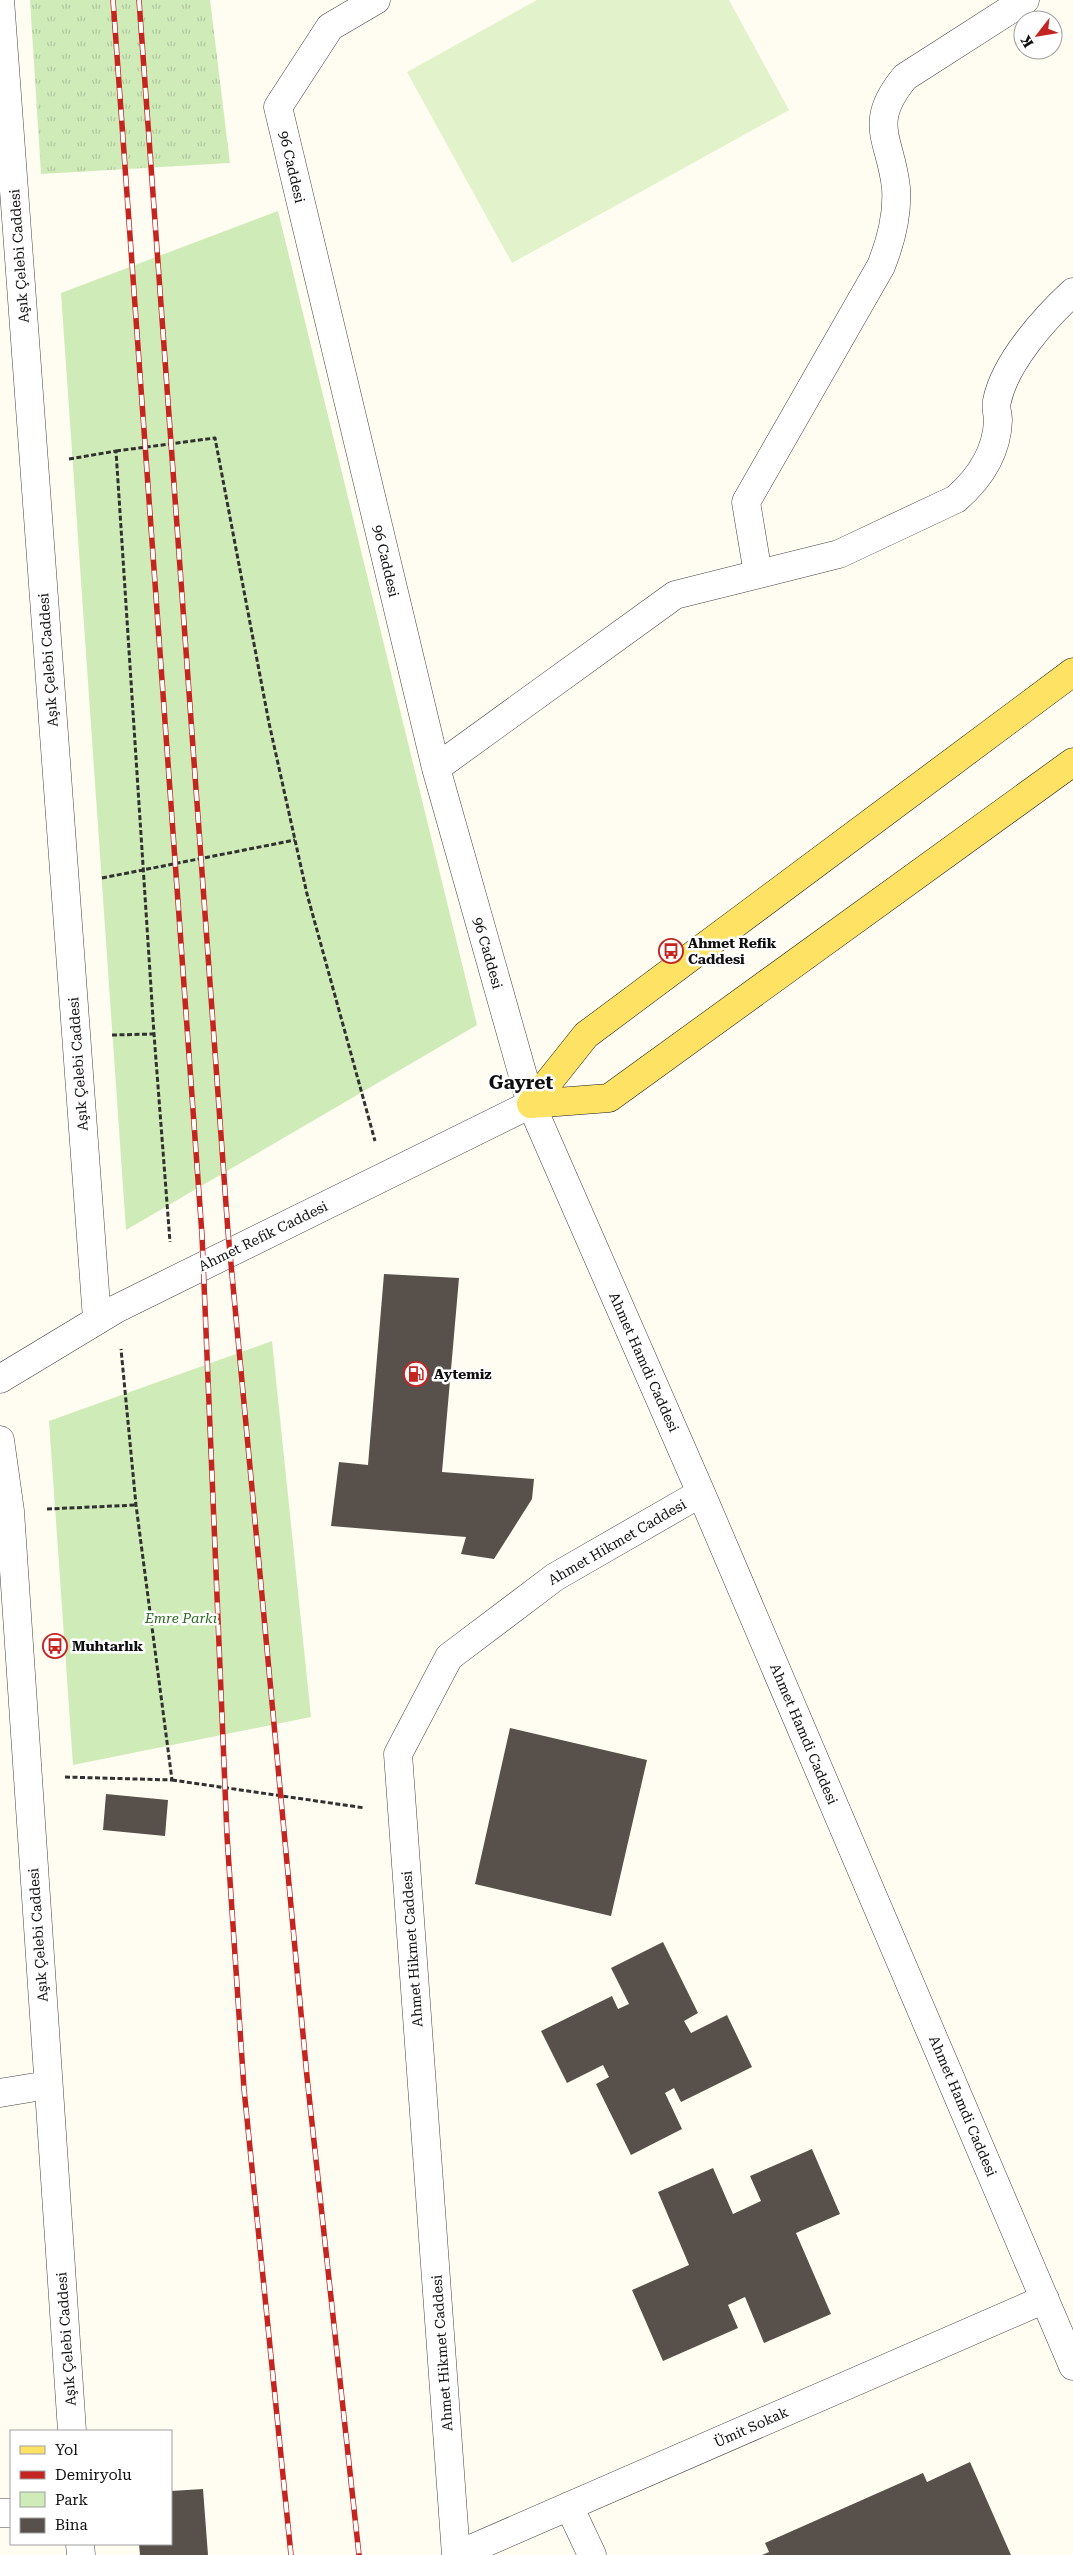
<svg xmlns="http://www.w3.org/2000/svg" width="1073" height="2555" viewBox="0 0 1073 2555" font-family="'Roboto Serif',serif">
<defs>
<pattern id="grass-tufts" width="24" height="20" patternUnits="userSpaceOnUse" patternTransform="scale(1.25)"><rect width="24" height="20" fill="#cfebb8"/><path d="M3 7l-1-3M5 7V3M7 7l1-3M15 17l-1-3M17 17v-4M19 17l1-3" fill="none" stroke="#b1c89d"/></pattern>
</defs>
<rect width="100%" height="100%" fill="#fffdf1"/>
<path fill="url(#grass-tufts)" d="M30 0H210L230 163 41 174Z"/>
<path fill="#cfebb8" d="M278 211 477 1025 126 1230 61 293Z
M272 1341 311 1717 73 1765 49 1421Z"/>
<path fill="#e2f2cb" d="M537 0H729L789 110 512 263 407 72Z"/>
<path fill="#58514b" d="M384 1274 459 1278 442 1472 534 1479 532 1499 494 1559 461 1554 466 1537 331 1526 339 1462 368 1465Z
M510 1728 647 1760 611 1916 475 1884Z
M106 1794 168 1800 165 1836 103 1830Z
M663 1942 698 2013 684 2021 691 2033 727 2015 752 2067 681 2102 674 2088 665 2093 682 2129 631 2155 596 2084 609 2077 603 2065 567 2083 541 2031 612 1996 618 2009 629 2004 611 1968Z
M812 2149 840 2214 796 2233 831 2314 764 2343 745 2297 728 2305 738 2328 663 2361 632 2290 689 2265 658 2192 713 2168 733 2214 761 2201 750 2176Z
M970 2462 1011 2555H762L769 2552 765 2543 923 2473 927 2482Z
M203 2489 208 2555H140L139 2544H171V2491Z"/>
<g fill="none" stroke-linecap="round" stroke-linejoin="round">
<defs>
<path id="minor" d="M0 0 97 1319
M376 0 330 27 278 107 436 768 531 1104 701 1493 1073 2366
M758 574 746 502 881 266C891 241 898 216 896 188 891 139 866 124 905 77L1025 0
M436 768 675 595 839 554 956 499C980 478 997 453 998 420 998 414 995 407 997 401 1005 362 1045 318 1073 292
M0 1379 116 1309 531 1104
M0 1440 10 1511 72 2431
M0 2093 48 2085
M569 2506 592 2555
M0 2513H11
M80 2544 81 2555
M456 2555 398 1754 449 1657 555 1577 701 1493
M457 2555 1045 2299"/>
<path id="major" d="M531 1104 586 1035 1073 672
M531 1104 609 1098 1073 762"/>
</defs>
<use href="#minor" stroke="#424242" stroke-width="29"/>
<use href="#major" stroke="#202020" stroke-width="29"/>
<path stroke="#313131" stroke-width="3" stroke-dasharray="5 2.5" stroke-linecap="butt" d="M116 451 215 438 269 723 307 894 375 1141
M69 459 116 451 154 1034 170 1242
M102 878 295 840
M112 1035 154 1034
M47 1509 136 1505
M65 1777 172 1780 136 1505 121 1349
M172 1780 365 1808"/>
<use href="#minor" stroke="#fff" stroke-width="28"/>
<use href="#major" stroke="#fde263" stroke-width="28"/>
<defs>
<path id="rail" d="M113 0 202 1235 227 1836 244 2089 291 2555
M139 0 228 1232 307 2077 359 2555"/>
</defs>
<use href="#rail" stroke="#c52521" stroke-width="5.5"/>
<use href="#rail" stroke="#fff" stroke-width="4" stroke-dasharray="11" stroke-linecap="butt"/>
</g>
<defs>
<symbol id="bus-ring" viewBox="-11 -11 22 22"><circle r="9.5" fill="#fff" stroke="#c52521" stroke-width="1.5"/><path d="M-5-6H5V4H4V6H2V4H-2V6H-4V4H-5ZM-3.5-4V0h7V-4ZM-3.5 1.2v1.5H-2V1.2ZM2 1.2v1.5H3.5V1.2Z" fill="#c52521"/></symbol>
<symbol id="fuel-ring" viewBox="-11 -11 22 22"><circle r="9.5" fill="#fff" stroke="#c52521" stroke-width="1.5"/><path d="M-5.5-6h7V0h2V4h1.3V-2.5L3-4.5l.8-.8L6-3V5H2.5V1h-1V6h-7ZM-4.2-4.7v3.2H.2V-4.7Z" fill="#c52521"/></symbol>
</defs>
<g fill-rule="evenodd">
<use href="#bus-ring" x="657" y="937" width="28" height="28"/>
<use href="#fuel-ring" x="402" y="1360" width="28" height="28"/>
<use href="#bus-ring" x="41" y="1632" width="28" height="28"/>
</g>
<g text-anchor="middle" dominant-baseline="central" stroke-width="5" stroke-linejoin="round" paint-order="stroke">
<g font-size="14" fill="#0f0f0f" stroke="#fff">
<text transform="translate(292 167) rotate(77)">96 Caddesi</text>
<text transform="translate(19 256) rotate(-94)">Aşık Çelebi Caddesi</text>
<text transform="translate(386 561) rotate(77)">96 Caddesi</text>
<text transform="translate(48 660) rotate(-94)">Aşık Çelebi Caddesi</text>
<text transform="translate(488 953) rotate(74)">96 Caddesi</text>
<text transform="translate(78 1064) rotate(-94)">Aşık Çelebi Caddesi</text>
<text transform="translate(263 1236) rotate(-26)">Ahmet Refik Caddesi</text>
<text transform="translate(644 1362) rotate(66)">Ahmet Hamdi Caddesi</text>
<text transform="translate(617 1542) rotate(-30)">Ahmet Hikmet Caddesi</text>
<text transform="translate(804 1734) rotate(67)">Ahmet Hamdi Caddesi</text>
<text transform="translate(38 1935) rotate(-94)">Aşık Çelebi Caddesi</text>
<text transform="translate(412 1949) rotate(-94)">Ahmet Hikmet Caddesi</text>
<text transform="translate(963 2106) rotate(67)">Ahmet Hamdi Caddesi</text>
<text transform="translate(66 2339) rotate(-94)">Aşık Çelebi Caddesi</text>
<text transform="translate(442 2353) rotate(-94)">Ahmet Hikmet Caddesi</text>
<text transform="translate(751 2427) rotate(-24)">Ümit Sokak</text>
</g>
<g font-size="14" font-weight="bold" fill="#0f0f0f" stroke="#fff" text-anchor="start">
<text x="688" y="943">Ahmet Refik<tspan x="688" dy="16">Caddesi</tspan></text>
<text x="434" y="1374">Aytemiz</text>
<text x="72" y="1646">Muhtarlık</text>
</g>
<g font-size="14" font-style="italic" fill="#276a1c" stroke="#fff">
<text x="181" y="1618">Emre Parkı</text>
</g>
<g font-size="19" font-weight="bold" fill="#0f0f0f" stroke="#fff">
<text x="521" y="1082">Gayret</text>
</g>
</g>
<rect x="10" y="2430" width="162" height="115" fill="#ffffff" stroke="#9f9f9f"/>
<rect x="20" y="2446" width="25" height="8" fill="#fde263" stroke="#9f9f9f"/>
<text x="55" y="2455" font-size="15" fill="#0f0f0f">Yol</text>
<rect x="20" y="2471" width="25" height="8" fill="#c52521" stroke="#9f9f9f"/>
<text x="55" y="2480" font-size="15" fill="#0f0f0f">Demiryolu</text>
<rect x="20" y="2492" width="25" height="15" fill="#cfebb8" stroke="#9f9f9f"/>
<text x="55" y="2505" font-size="15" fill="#0f0f0f">Park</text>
<rect x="20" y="2518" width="25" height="15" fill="#58514b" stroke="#9f9f9f"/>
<text x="55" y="2530" font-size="15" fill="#0f0f0f">Bina</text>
<g transform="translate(1038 35) rotate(239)"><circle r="24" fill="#ffffff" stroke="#9f9f9f"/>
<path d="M0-4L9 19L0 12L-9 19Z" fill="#c52521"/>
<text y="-8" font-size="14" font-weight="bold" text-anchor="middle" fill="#0f0f0f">K</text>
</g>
</svg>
